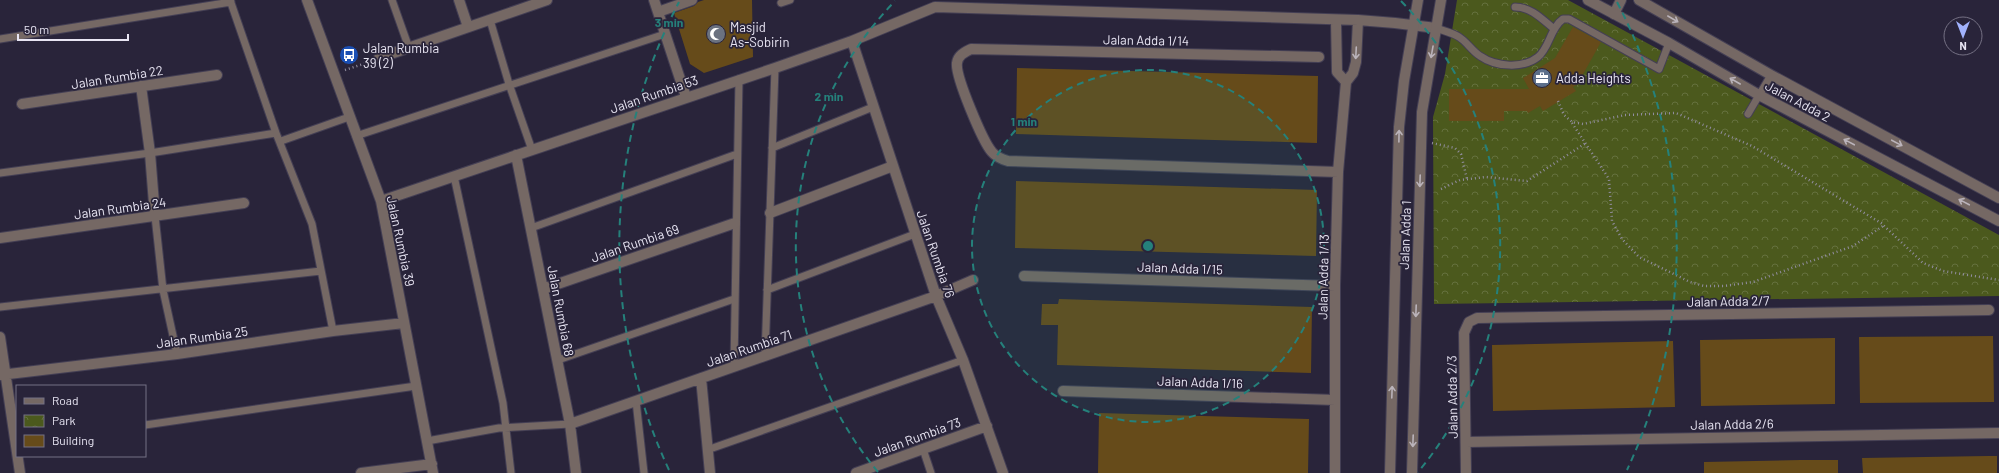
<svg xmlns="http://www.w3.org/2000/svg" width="1999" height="473" viewBox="0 0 1999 473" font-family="Barlow,sans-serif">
<defs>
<pattern id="park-crowns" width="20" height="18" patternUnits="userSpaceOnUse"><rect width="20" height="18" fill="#4b591d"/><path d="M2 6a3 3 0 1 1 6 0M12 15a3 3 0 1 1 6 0" fill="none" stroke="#65713e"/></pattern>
</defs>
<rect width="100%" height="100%" fill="#29243a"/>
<path fill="url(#park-crowns)" d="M1457 0H1568L1999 235V296L1434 304 1433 117 1445 74Z"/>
<path fill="#664b1a" d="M704 0H752L753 57 704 73 690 64 674 13 694 6 698 2Z
M1573 27 1601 42 1582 76 1584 80 1573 87 1576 91 1543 111 1540 106 1528 113 1527 111H1504V121H1449V89H1529L1523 78 1555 58Z
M1017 68 1318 76 1317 143 1016 134Z
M1016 181 1317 190 1316 256 1015 248Z
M1059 299 1312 307 1311 373 1057 365 1058 325H1041L1042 304H1058Z
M1993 336 1994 402 1860 403 1859 337Z
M1835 338V404L1701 406 1700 340Z
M1673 341 1675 407 1493 411 1492 345Z
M1099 413 1309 419 1308 473H1098Z
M1988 456H1997V473H1863L1862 458Z
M1801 460H1838V473H1704V462Z"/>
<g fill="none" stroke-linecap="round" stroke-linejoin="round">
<defs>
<path id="service" d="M230 0 276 133 312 224 333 331
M392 0 409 48
M781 3 790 0
M1515 7C1531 7 1542 19 1554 29
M490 20 509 84 532 150
M1436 28C1444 31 1453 33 1459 37 1467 42 1472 51 1480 56 1496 67 1523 69 1538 57 1550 47 1550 28 1563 19H1569L1659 69 1669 43
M0 39 231 2
M1748 114 1771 75
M356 136 665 34
M281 141 349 117
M772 148 873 107
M0 173 150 153 276 133
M454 176 503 403 511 473
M155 216 163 290 177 354
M531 228 737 154
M767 290 915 234
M0 307 321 271
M765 356 775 68
M558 360 734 299
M734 366 739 79
M636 401 644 473
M145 425 416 386
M427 441 499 428 570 424
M923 449 931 473
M707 450 963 360"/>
<path id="minor" d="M307 0 381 201 433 473
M459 0 468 27
M654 0 686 97
M658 12 692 0
M1614 14 1621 0
M1336 21 1337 72 1346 82
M852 41 936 296 963 360 1003 473
M1319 57 971 49C965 52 958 55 957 63 955 76 983 142 992 152 996 157 1001 159 1008 161L1338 172
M379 58 547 0
M1346 82 1353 73 1356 62 1358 20
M141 86 150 153 155 216
M22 104 217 75
M516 155 570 424 576 473
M381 201 775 68 852 41 935 7 1358 20 1395 23 1436 28
M770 213 893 166
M0 238 244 203
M1024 276 1335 286
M543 289 735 223
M0 337 20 473
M0 375 177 354 333 331 404 323
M701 378 710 473
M1063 391 1335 400
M570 424 936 296 973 280
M1466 442 1999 433
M361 473 432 464
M856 473 987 426
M1335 473V286L1338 172 1346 82
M1466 473 1464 333 1469 322 1477 318 1989 310"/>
<path id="tertiary" d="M1588 0 1669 43 1759 95 1999 221
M1639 0 1771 75 1999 198
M1390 473 1399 127 1404 81 1418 0
M1412 473 1422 112 1441 0"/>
</defs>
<use href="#service" stroke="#443f54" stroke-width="9"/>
<use href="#minor" stroke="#443f54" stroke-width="12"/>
<use href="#tertiary" stroke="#443f54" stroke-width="12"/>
<path stroke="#928ea0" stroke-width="2.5" stroke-dasharray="1 3" stroke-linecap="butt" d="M345 70 369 62
M1558 101 1564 115 1572 122 1583 124 1625 115 1676 113 1752 146 1881 223 1923 263 1943 271 1999 280
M1572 123 1609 179 1612 221 1622 239 1639 257 1690 282 1704 286H1724L1753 282 1853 246 1883 226
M1432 143 1455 148 1461 154 1467 179
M1441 189 1460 180 1486 177 1527 181 1586 143"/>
<use href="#service" stroke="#756864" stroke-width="7"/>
<use href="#minor" stroke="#756864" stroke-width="10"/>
<use href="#tertiary" stroke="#756864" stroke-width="10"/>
</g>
<defs><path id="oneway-shaft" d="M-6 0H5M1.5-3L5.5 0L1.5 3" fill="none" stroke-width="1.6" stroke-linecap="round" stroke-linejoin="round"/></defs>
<g stroke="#bab3ba">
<use href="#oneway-shaft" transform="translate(1673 19) rotate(30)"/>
<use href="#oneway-shaft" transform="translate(1432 52) rotate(100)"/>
<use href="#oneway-shaft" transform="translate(1356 53) rotate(93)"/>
<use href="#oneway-shaft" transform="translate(1735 81) rotate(-150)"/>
<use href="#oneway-shaft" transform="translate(1399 136) rotate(-89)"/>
<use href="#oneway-shaft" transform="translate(1849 142) rotate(-152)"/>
<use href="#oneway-shaft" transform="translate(1897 143) rotate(28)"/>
<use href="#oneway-shaft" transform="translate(1420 181) rotate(92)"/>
<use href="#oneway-shaft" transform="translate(1964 202) rotate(-152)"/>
<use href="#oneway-shaft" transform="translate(1416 311) rotate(92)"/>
<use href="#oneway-shaft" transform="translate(1392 392) rotate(-88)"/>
<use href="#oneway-shaft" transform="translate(1413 441) rotate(92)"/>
</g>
<circle cx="1148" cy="246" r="176" fill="#25817b" fill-opacity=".12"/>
<g fill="none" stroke="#25817b" stroke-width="2" stroke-dasharray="7 5">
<circle cx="1148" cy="246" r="176"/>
<path d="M878 472A352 352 0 0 1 895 1M1401 1A352 352 0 0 1 1418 472"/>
<path d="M669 470A529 529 0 0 1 679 2M1617 2A529 529 0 0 1 1627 470"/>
</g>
<defs>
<symbol id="mosque-disc" viewBox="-11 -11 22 22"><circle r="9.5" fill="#6b7280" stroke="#29243a"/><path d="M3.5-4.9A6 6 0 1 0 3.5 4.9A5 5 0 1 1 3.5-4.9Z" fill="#fff"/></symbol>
<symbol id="bus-disc" viewBox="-11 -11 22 22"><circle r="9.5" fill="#1a4fb4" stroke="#29243a"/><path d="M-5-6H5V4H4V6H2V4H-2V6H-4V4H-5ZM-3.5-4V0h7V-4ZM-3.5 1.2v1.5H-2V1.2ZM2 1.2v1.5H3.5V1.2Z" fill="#fff"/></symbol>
<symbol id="office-disc" viewBox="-11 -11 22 22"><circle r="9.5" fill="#5c6f8a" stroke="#29243a"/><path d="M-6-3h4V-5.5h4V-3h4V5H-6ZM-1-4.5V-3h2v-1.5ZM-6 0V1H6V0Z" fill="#fff"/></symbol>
</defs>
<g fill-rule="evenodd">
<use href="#mosque-disc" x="705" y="23" width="22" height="22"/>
<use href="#bus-disc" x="338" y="44" width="22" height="22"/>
<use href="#office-disc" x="1531" y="67" width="22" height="22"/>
</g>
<g text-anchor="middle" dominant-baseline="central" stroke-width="3.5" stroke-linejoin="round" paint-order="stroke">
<g font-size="13" fill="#e8e5f3" stroke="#29243a" text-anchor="start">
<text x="730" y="27">Masjid<tspan x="730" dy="15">As-Sobirin</tspan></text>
<text x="363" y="48">Jalan Rumbia<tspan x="363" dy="15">39 (2)</tspan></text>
<text x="1556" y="78">Adda Heights</text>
</g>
<g font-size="13" fill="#e8e5f3" stroke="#29243a">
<text transform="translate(1146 40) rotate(1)">Jalan Adda 1/14</text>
<text transform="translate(117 77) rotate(-9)">Jalan Rumbia 22</text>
<text transform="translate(654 94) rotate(-19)">Jalan Rumbia 53</text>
<text transform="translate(1798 101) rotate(28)">Jalan Adda 2</text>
<text transform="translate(120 208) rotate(-8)">Jalan Rumbia 24</text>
<text transform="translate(1405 235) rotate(-88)">Jalan Adda 1</text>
<text transform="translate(401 241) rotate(78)">Jalan Rumbia 39</text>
<text transform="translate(635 243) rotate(-19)">Jalan Rumbia 69</text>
<text transform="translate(936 254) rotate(71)">Jalan Rumbia 76</text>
<text transform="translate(1180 268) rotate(2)">Jalan Adda 1/15</text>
<text transform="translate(1323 277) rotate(-89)">Jalan Adda 1/13</text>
<text transform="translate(1728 301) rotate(-1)">Jalan Adda 2/7</text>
<text transform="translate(561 311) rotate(79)">Jalan Rumbia 68</text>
<text transform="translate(202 337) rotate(-8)">Jalan Rumbia 25</text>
<text transform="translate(749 348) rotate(-19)">Jalan Rumbia 71</text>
<text transform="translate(1200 382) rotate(2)">Jalan Adda 1/16</text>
<text transform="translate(1452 397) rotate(-91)">Jalan Adda 2/3</text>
<text transform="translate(1732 424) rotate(-1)">Jalan Adda 2/6</text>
<text transform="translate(917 437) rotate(-20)">Jalan Rumbia 73</text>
</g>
</g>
<circle cx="1148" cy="246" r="6" fill="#25817b" stroke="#29243a" stroke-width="2"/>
<g font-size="12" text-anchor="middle" font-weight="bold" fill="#25817b" stroke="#29243a" stroke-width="3.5" stroke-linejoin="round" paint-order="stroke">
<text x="669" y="27">3 min</text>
<text x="829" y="101">2 min</text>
<text x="1024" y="126">1 min</text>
</g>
<rect x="16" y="385" width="130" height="72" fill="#29243a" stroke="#757184"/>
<rect x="24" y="398" width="20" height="6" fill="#756864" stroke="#757184"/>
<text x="52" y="405" font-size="12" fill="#e8e5f3">Road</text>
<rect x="24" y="415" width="20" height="12" fill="url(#park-crowns)" stroke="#757184"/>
<text x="52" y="425" font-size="12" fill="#e8e5f3">Park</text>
<rect x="24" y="435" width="20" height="12" fill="#664b1a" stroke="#757184"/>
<text x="52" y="445" font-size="12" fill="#e8e5f3">Building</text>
<g transform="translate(1963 36) rotate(180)"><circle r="19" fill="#29243a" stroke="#757184"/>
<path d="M0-3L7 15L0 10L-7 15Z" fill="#a2b2fd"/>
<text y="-6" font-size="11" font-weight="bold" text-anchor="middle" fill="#e8e5f3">N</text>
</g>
<path d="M18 34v6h110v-6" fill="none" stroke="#e8e5f3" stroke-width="2"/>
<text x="24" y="34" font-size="12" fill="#e8e5f3" stroke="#29243a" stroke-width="3" paint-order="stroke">50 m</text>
</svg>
